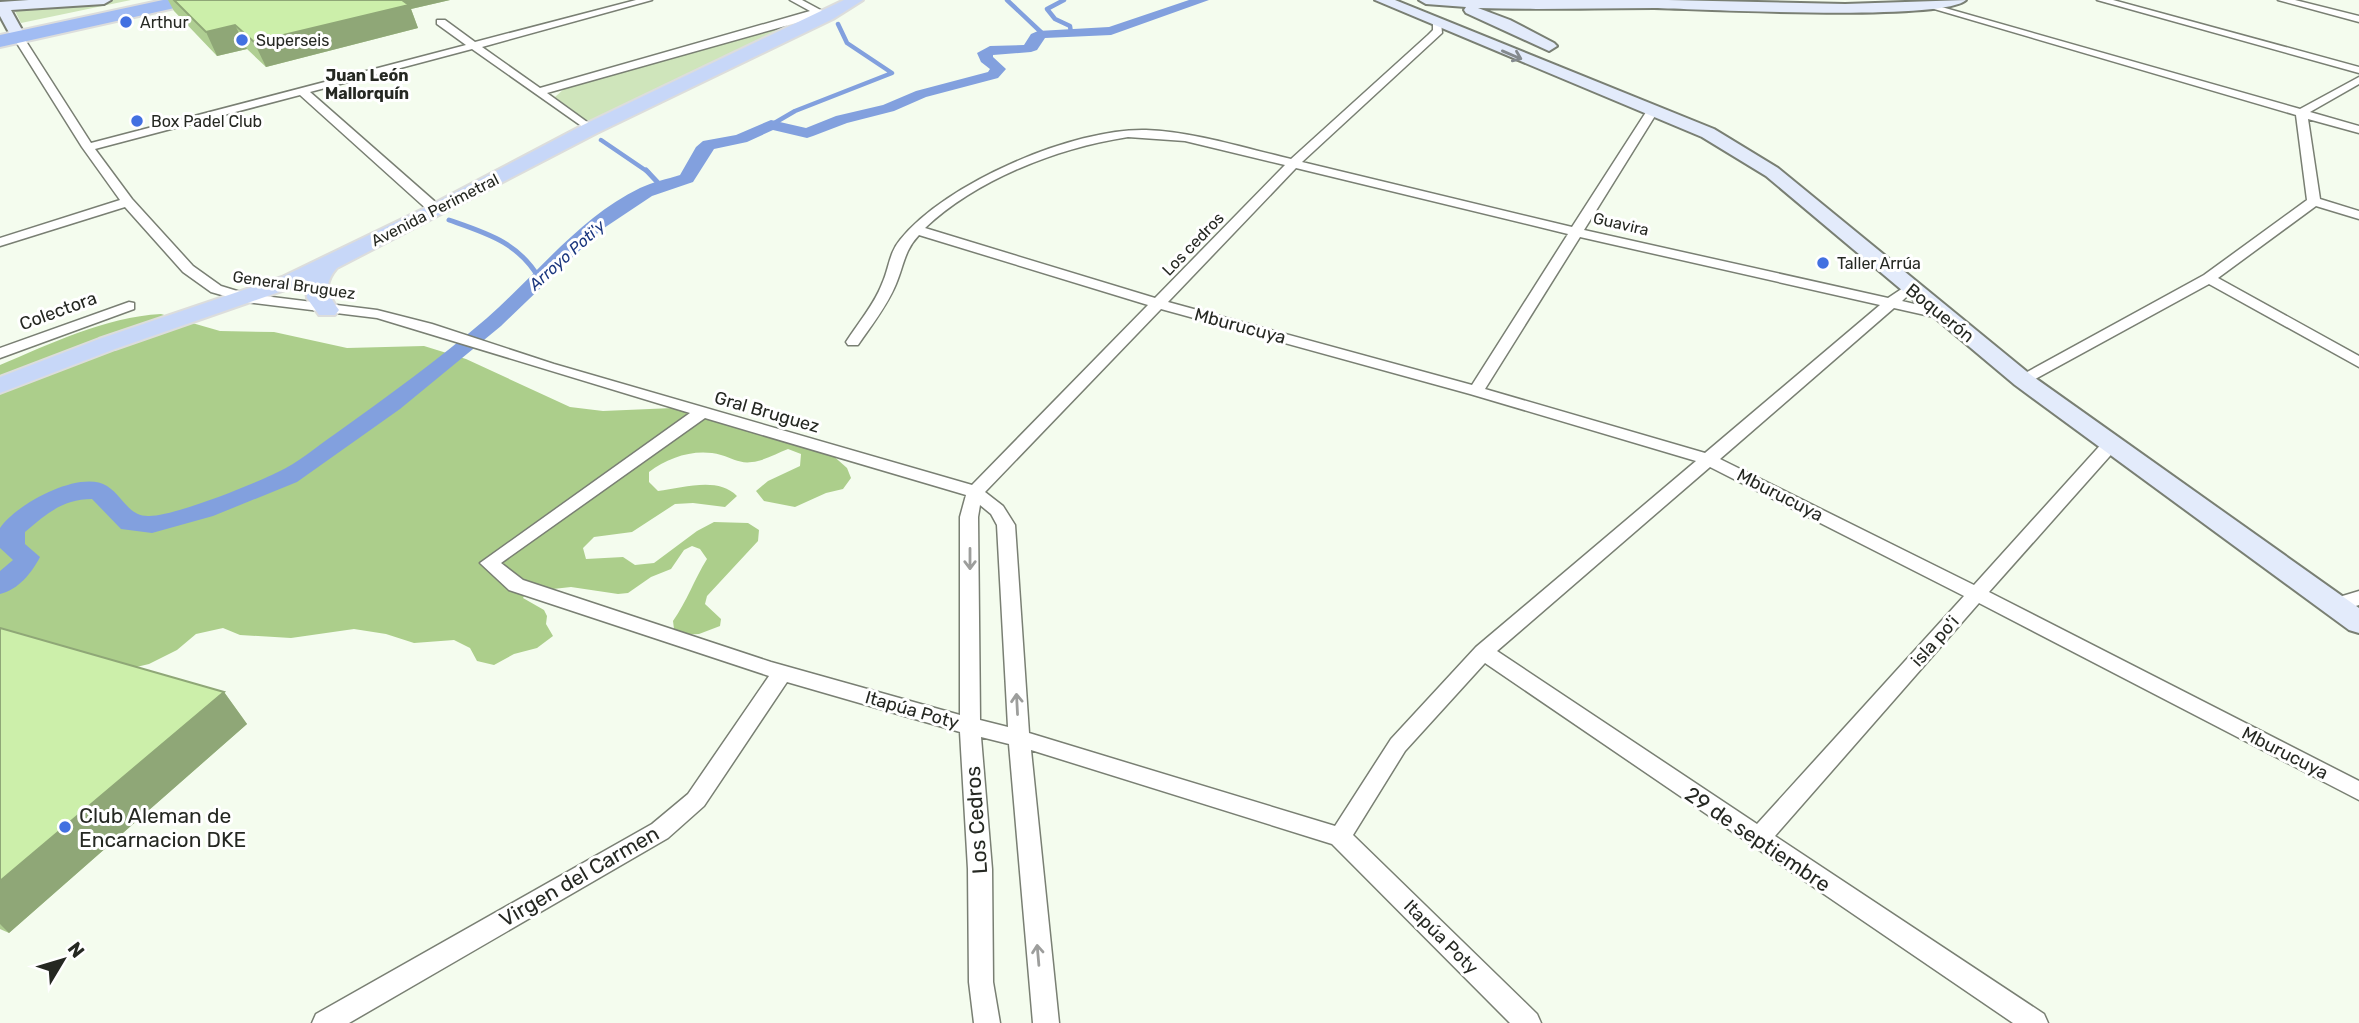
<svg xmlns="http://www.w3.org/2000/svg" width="2359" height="1023" viewBox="0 0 2359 1023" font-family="Rubik,sans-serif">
<rect width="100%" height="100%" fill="#f4fcee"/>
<path fill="#cfe5bb" d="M85 0H131L21 23 12 5Z
M780 28 783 30 593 120 587 121 555 97 564 89Z"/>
<path fill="#acce8b" d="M161 314 220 331 274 332 347 348 424 346 466 359 570 407 603 411 673 408 830 453 847 468 851 478 843 489 826 493 795 507 764 501 756 491 768 481 800 466 801 454 788 449C777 453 764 461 752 462 740 464 732 458 721 455 696 448 669 457 649 472V482L658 491C683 488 718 476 737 496L725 507 693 503 675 504 632 532 594 537 583 548 586 559 623 557 635 565 654 563 697 531 714 522 748 523 759 530 758 541 707 596 705 604 721 619 720 626 699 634 680 635 674 629 673 621C687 601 694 580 707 559L700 549 692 546 684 550 671 569 651 577 628 593 618 594 571 587 526 592 523 598 544 610 547 616 546 624 553 636 537 648 514 654 494 665 477 661 470 648 454 640 414 643 386 634 354 629 291 638 240 635 223 628 196 634 177 650 149 664 124 670 0 663V365C50 344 105 317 161 314Z"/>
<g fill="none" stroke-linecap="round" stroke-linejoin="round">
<path stroke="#82a0de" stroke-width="4.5" d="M1007 0 1043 34
M1064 0 1047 9 1055 19 1070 26 1071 33
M771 125 795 111 892 73 847 43 838 24
M601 140 648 172"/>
<path stroke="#82a0de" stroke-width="5" d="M646 170 661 186
M449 220C486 233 518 242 539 278"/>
<path fill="#82a0de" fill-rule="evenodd" d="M1189 0H1209L1111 35 1045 38 1037 50 1031 52 993 55V57L1006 69 998 78 926 97 894 111 847 123 813 136 807 138 773 130 747 142 714 149 693 182 652 196 601 230 501 326 400 409 297 482 213 516 152 533 121 529 92 499C63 499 46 514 25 532V544L40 557C31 574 19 589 0 594V571L13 560 0 548V528C15 505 80 469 107 486 123 496 128 516 148 516 172 517 254 484 278 472 298 463 317 446 335 434 387 397 439 359 487 318 536 275 580 217 640 188 653 182 667 179 680 175L696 147 703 141 736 135 771 120 806 128 836 116 883 105 916 91 988 72 990 69 981 62 977 53 990 46 1024 45 1031 34 1038 31 1109 27Z"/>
<defs>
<path id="street" d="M636 0H652L482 47 540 88 810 11 790 0H802L828 14 547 93 594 127V131L590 132 472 49 310 92 441 207 442 210 436 214 431 213 300 95 95 149 132 199 193 266 221 286 247 294 377 310 432 324 554 364 972 485 1148 305 919 235C904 251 904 265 896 284 887 306 871 326 858 345H848L846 342C858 323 874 305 882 284 889 269 889 253 900 240 945 183 1074 128 1146 130 1195 132 1244 148 1291 159L1428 35 1433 30V22H1441L1442 33 1302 162 1572 227 1648 109H1656L1658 111 1584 230 1888 298 1909 284 1916 288 1902 301 1948 312 1950 315 1943 319 1894 308 1720 459 1974 585 2105 440H2117L2119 444 2117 448 1989 592 2359 781V800L1979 603 1775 836 2044 1014 2048 1023H2013L1485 663 1405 751 1353 835 1537 1014 1541 1023H1510L1332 844 1031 750 1059 1023H1033L1009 744 981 737 992 869 993 982 1000 1023H974L969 982 968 869 960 732 787 682 704 806 668 838 349 1023H312L316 1014 652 824 688 794 769 676 509 590 480 563 690 413 377 318 246 302 211 292 183 272 125 207 0 246V238L120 200 82 147 13 37 22 35 91 143 466 45 437 24V20H445L475 42ZM1128 137 1185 141 1285 165 1155 298 925 228C977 179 1057 148 1128 137ZM1296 168 1568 234 1472 385 1168 302ZM1580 237 1880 305 1705 453 1485 389ZM1161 309 1470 394 1696 461 1476 647 1391 739 1335 826 1029 733 1015 525 1003 506 985 492ZM705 418 966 495 960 517V715L771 662 523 580 501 563ZM1710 467 1964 596 1757 824 1497 651ZM980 505 991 514 997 525 1008 727 980 720 978 517Z
M2097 0H2113L2359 67V73Z
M2278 0H2295L2359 16V22Z
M1924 2 2300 109 2359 77V84L2310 112 2359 126V133L2308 119 2320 199 2359 211V219L2316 206 2218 278 2359 356V367L2209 284 2028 383H2018L2015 380 2018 377 2204 275 2307 200 2296 115 1924 6Z
M129 302 134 303V309L0 358V348Z
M2359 591V605L2333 613 2326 611 2324 606 2326 601Z"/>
<path id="secondary" d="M29 0H111L104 4 11 10 26 37 18 42 13 40 0 16V2Z
M1375 0H1395L1714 129 1778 168 2031 375 2359 608V633L2349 630 2015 385 1766 176 1702 137Z
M1419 0H1668L1845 4 1966 0C1943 22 1700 9 1654 8 1595 8 1536 10 1478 8L1510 20 1554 43 1557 46 1549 51 1466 13 1464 10 1466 7 1426 4Z"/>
<path id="primary" d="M844 0H863L833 19 597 133 337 268C323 284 327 294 339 310L335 315H319L307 298 305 283 115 349 0 393V377L99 339 282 277 429 206 583 125Z"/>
<path id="highway" d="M163 0H197L188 5 0 47V35Z"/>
</defs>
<use href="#street" stroke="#797f73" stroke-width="3"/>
<use href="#secondary" stroke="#797f73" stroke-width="4"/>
<use href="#primary" stroke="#dcdddc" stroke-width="4"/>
<use href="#highway" stroke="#dcdddc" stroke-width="4"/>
<use href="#street" fill="#fff" fill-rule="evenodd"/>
<use href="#secondary" fill="#e3ebfb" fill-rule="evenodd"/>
<use href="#primary" fill="#c7d7f8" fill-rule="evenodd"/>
<use href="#highway" fill="#a1bcf3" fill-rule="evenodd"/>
</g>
<path fill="#afce92" d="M168 0H450L411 9 418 28 266 67 247 49 217 56 174 11Z
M0 628 224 692 247 724 9 933 0 929Z"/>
<path fill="#8fa777" d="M392 0H450L411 9 418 28 266 67 254 42Z
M235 25 247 49 217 56 206 32Z
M224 692 247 724 9 933 0 924V881Z"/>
<path fill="#ccefaa" stroke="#8fa777" stroke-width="2" d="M174 0H402L409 5 254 42 235 25 206 32Z
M0 628 224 692 0 881Z"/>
<defs><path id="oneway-shaft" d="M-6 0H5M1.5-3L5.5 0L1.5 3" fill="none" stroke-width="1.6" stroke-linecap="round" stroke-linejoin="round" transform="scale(1.75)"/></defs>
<use stroke="#848a8e" href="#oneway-shaft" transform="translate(1512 55) rotate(23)"/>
<g stroke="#9d9e9c">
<use href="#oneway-shaft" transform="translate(970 559) rotate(90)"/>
<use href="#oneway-shaft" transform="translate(1017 704) rotate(-93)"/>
<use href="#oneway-shaft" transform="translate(1038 955) rotate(-95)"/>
</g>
<g fill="#4270e1" stroke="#fff" stroke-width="2.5">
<circle cx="126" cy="22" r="7"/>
<circle cx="242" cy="40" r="7"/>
<circle cx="137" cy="121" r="7"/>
<circle cx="1823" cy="263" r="7"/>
<circle cx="65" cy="827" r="7"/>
</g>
<g text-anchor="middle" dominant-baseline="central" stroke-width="6" stroke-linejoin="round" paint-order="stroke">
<g font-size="16" fill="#252822" stroke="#fff" text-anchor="start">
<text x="140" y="22">Arthur</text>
<text x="256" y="40">Superseis</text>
<text x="151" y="121">Box Padel Club</text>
<text x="1837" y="263">Taller Arrúa</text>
</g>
<g font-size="16" font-weight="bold" fill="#252822" stroke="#fff">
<text x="367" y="75">Juan León<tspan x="367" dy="18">Mallorquín</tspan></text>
</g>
<g font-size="16" fill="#252822" stroke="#fff">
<text transform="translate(435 210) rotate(-27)">Avenida Perimetral</text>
<text transform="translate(1621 224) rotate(13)">Guavira</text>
<text transform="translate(1193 244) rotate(-46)">Los cedros</text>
<text transform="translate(294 285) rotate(8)">General Bruguez</text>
</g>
<g font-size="16" font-style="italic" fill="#1a367e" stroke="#fff">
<text transform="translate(567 255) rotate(-42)">Arroyo Poti'y</text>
</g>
<g font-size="18" fill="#252822" stroke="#fff">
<text transform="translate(58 311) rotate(-20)">Colectora</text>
<text transform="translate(1940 313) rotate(39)">Boquerón</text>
<text transform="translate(1240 326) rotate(15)">Mburucuya</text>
<text transform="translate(767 412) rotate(16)">Gral Bruguez</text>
<text transform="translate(1780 495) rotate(27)">Mburucuya</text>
<text transform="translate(1935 641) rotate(-48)">isla po'i</text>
<text transform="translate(912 710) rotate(16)">Itapúa Poty</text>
<text transform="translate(2285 753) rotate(27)">Mburucuya</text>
<text transform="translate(1441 937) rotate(45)">Itapúa Poty</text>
</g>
<g font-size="21" fill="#252822" stroke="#fff" text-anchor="start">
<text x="79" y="815">Club Aleman de<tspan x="79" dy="24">Encarnacion DKE</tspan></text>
</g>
<g font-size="21" fill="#252822" stroke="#fff">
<text transform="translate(976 820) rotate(-94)">Los Cedros</text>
<text transform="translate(1758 839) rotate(34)">29 de septiembre</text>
<text transform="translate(579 876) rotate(-30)">Virgen del Carmen</text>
</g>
</g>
<g transform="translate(63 960) rotate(52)" stroke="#ffffff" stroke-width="5" paint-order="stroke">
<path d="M0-5L12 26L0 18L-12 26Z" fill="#252822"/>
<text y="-10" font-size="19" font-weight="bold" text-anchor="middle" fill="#252822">N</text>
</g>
</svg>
